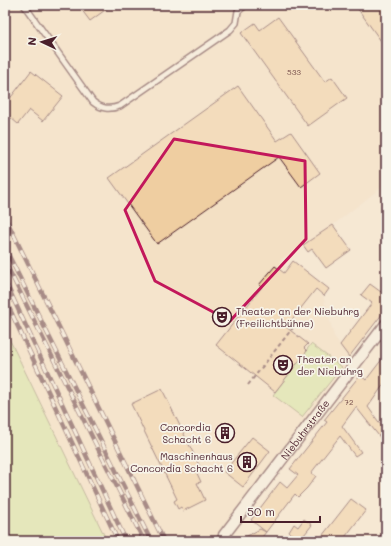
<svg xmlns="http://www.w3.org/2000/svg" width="391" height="546" viewBox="0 0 391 546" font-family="Mali,sans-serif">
<rect width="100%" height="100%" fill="#f5e8d3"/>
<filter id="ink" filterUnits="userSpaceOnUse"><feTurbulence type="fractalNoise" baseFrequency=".025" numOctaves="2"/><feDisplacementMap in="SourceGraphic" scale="8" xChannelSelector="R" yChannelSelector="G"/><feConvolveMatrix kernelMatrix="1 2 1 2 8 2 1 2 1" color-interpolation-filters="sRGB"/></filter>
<g filter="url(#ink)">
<path fill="#f3e0c4" d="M5 5H386V184L333 225 279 261 323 296 334 336 352 361 351 367 214 541H107L5 330Z"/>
<path fill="#d0e79d" stroke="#8d8364" d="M5 330 107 541H5Z
M311 344 342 367 302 417 273 395Z"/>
<path fill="#efcea1" stroke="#4a1f2b" d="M78 5H112L90 21Z
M355 5H386V48Z
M278 17 325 82 332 77 347 98 308 126 241 33 255 23 260 30Z
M31 71 63 96 43 121 29 110 18 124 5 113V105Z
M238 86 277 141 291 132 320 173 301 187 279 157 157 244 109 178Z
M333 225 351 250 326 268 312 249 308 252 303 245Z
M293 261 329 289 324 296 316 289 286 327 308 344 304 348 307 351 275 392 216 345 262 287 259 285 275 266 284 273Z
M370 284 381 292 386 286V309L349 357 340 345 372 303 361 295Z
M386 354V381L368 407 386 432V445L356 407 342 426 361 452 355 456 340 436 311 473 316 476 307 488 298 497 295 494 266 532 251 520 280 482 287 488 298 475 290 469 327 422 324 420 360 375 366 380Z
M162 389 200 467 195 469 201 482 197 483 205 500 183 511 181 507 178 509 174 501 177 499 131 404Z
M225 427 231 433 226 440 219 434Z
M252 437 270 451 243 487 224 472Z
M351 499 366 510 342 541H328L322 536Z
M304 519 312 525 300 540 289 532 294 524 298 527Z
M260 529 266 532 259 541H238Z"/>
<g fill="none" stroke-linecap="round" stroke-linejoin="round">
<defs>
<path id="service" d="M24 5 93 102C102 109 109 110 120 106L230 30 236 23 238 11 246 5"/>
<g id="minor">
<path id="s1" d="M223 541 224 535 386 324"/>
</g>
</defs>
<use href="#service" stroke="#4a1f2b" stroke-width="8"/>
<use href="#minor" stroke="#4a1f2b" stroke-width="13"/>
<path stroke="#4a1f2b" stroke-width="2" stroke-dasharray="4 3" stroke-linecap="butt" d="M248 385 295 325"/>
<use href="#service" stroke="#f7f3e8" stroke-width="5"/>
<use href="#minor" stroke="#f7f3e8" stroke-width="10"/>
<defs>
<path id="rail" d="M5 217 164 541
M5 248 151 541
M5 262 144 541
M5 281 126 541
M5 299 118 541"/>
</defs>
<use href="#rail" stroke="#4a1f2b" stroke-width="4.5"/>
<use href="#rail" stroke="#f7f3e8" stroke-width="3" stroke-dasharray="9" stroke-linecap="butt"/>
</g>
</g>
<path d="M0 0H391V546H0ZM174 139 305 161 306 239 230 321 155 281 125 210Z" fill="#f5e8d3" fill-opacity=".55" fill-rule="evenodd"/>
<path fill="none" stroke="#c2185b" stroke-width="3" stroke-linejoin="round" d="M174 139 305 161 306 239 230 321 155 281 125 210Z"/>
<defs>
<symbol id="theatre-ring" viewBox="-11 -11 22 22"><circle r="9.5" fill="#f7f3e8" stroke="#4a1f2b" stroke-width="1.5"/><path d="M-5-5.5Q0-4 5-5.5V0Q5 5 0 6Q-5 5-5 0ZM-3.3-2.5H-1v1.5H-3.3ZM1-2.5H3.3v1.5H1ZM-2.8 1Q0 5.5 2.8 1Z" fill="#4a1f2b"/></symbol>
<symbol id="building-ring" viewBox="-11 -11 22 22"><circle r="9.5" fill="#f7f3e8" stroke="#4a1f2b" stroke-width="1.5"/><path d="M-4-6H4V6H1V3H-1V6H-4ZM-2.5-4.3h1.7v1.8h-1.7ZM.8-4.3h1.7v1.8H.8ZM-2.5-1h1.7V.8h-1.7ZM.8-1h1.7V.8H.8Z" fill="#4a1f2b"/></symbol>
</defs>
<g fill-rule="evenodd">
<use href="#theatre-ring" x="211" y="306" width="22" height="22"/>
<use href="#theatre-ring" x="272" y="354" width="22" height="22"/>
<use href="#building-ring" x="214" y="422" width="22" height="22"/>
<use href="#building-ring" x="236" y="451" width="22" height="22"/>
</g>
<g text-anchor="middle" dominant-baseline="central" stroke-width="3.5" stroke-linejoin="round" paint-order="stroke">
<g font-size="8" fill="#734b48">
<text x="294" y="72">533</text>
<text x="349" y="402">72</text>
</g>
<g font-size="10" fill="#4a1f2b" stroke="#f7f3e8" text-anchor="start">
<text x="236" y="311">Theater an der Niebuhrg<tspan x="236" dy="12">(Freilichtbühne)</tspan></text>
<text x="297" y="359">Theater an<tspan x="297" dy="12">der Niebuhrg</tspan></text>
<text x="211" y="427" text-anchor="end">Concordia<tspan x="211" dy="12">Schacht 6</tspan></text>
<text x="233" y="456" text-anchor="end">Maschinenhaus<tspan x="233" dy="12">Concordia Schacht 6</tspan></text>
</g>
<g font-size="10" fill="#4a1f2b" stroke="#f7f3e8">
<text stroke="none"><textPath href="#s1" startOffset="139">Niebuhrstraße</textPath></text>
</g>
</g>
<rect width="391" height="546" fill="none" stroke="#f7f3e8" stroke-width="20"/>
<rect x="10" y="10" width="371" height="526" fill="none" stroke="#4a1f2b" stroke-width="1.5" filter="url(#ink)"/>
<g transform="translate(42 42) rotate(274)" stroke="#f7f3e8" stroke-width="3" paint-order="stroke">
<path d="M0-3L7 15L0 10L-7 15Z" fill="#4a1f2b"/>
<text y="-6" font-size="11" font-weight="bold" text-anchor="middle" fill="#4a1f2b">N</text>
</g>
<path d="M241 516v6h79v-6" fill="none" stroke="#4a1f2b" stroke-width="2"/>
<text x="247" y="516" font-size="12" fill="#4a1f2b" stroke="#f7f3e8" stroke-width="3" paint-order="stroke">50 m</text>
</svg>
